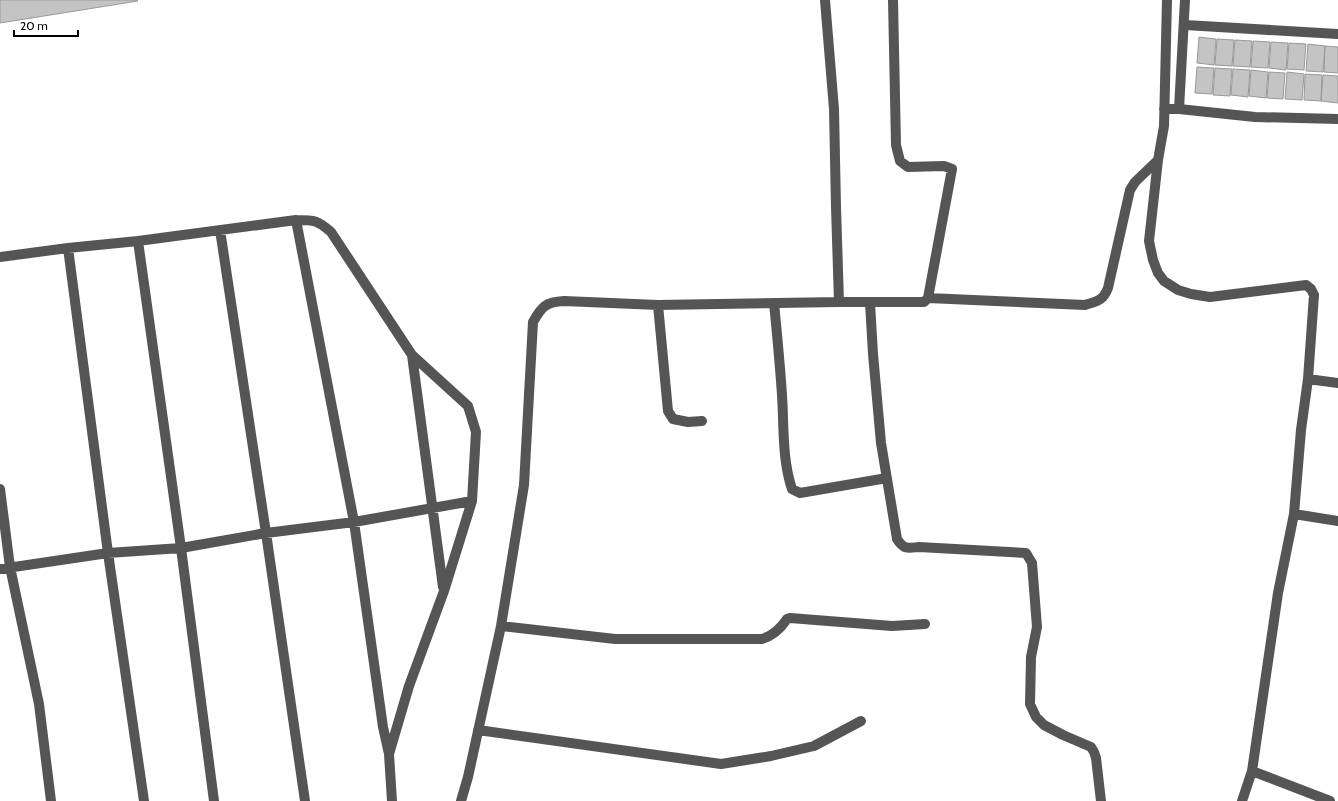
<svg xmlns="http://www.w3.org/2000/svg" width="1338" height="801" viewBox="0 0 1338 801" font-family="Cabin,sans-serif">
<rect width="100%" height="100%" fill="#fff"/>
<path fill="#c4c4c4" stroke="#999" d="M0 0H137L138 1 0 23Z
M1199 37 1216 39 1214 65 1197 63Z
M1217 39 1234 40 1232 66 1215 65Z
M1235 40 1252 41 1250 67 1233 66Z
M1253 41 1270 42 1268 68 1251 67Z
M1271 42 1288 43 1286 70 1269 68Z
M1289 43 1306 44 1304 70 1287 69Z
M1308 44 1325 46 1323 72 1306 71Z
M1325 46 1338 47V73L1324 72Z
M1197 67 1214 68 1212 94 1195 93Z
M1215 68 1232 69 1230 96 1213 95Z
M1233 69 1250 70 1248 97 1231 95Z
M1251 70 1268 72 1266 98 1249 96Z
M1269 72 1285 73 1283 99 1267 98Z
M1287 72 1304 74 1302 100 1285 99Z
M1305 74 1322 75 1321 101 1304 100Z
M1323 75 1338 76V103L1321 101Z"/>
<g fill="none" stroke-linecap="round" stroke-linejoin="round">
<path stroke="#555" stroke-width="10" d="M1167 0 1164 126 1158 160 1149 241 1153 260 1158 273 1164 281 1178 290 1191 294 1210 297 1306 285 1311 289 1314 295 1308 379 1301 430 1294 514 1278 593 1252 771 1242 801
M1185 25 1338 34
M1164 109H1179L1255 117 1338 119
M1179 109 1185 0
M296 220 354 522 383 727 389 754
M220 230 266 533 305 801
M138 241 181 548 214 801
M68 248 108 553 144 801
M0 257 68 248 138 241 296 220C315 220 317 220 331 232L412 355 468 406 476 432 472 501 444 591 409 686 389 754 392 801
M928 298 1085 305C1097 301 1103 301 1108 288L1130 190 1135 182 1158 160
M839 302H924L928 298 952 169 944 166 908 167 900 161 896 145 893 0
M774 303C777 334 780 364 782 395 784 425 782 460 792 489L800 493 887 478
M870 303 873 354 881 443 897 539C904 550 908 548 919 547L1026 553 1032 563 1037 627 1031 657 1030 704 1036 717 1044 725 1063 735 1091 747 1094 752 1096 758 1101 801
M658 305 668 411 673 419 688 422 702 421
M412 355 443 587
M1308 379 1338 383
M0 489 10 567 39 704 51 801
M1294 514 1338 521
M0 569 108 553 181 548 266 533 354 522 472 501
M501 626 615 639H762C772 636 781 628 787 619L790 618 892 626 925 624
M478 730 721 764 771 756 814 746 861 721
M1252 771 1330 801
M461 801 468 777 501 626 524 485 533 322C542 306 546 302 564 301L658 305 839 302 836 207 834 109 825 0"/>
</g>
<path d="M14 30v6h64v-6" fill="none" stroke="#000000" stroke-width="2"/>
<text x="20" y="30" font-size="12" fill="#000000" stroke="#ffffff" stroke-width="3" paint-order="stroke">20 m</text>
</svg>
